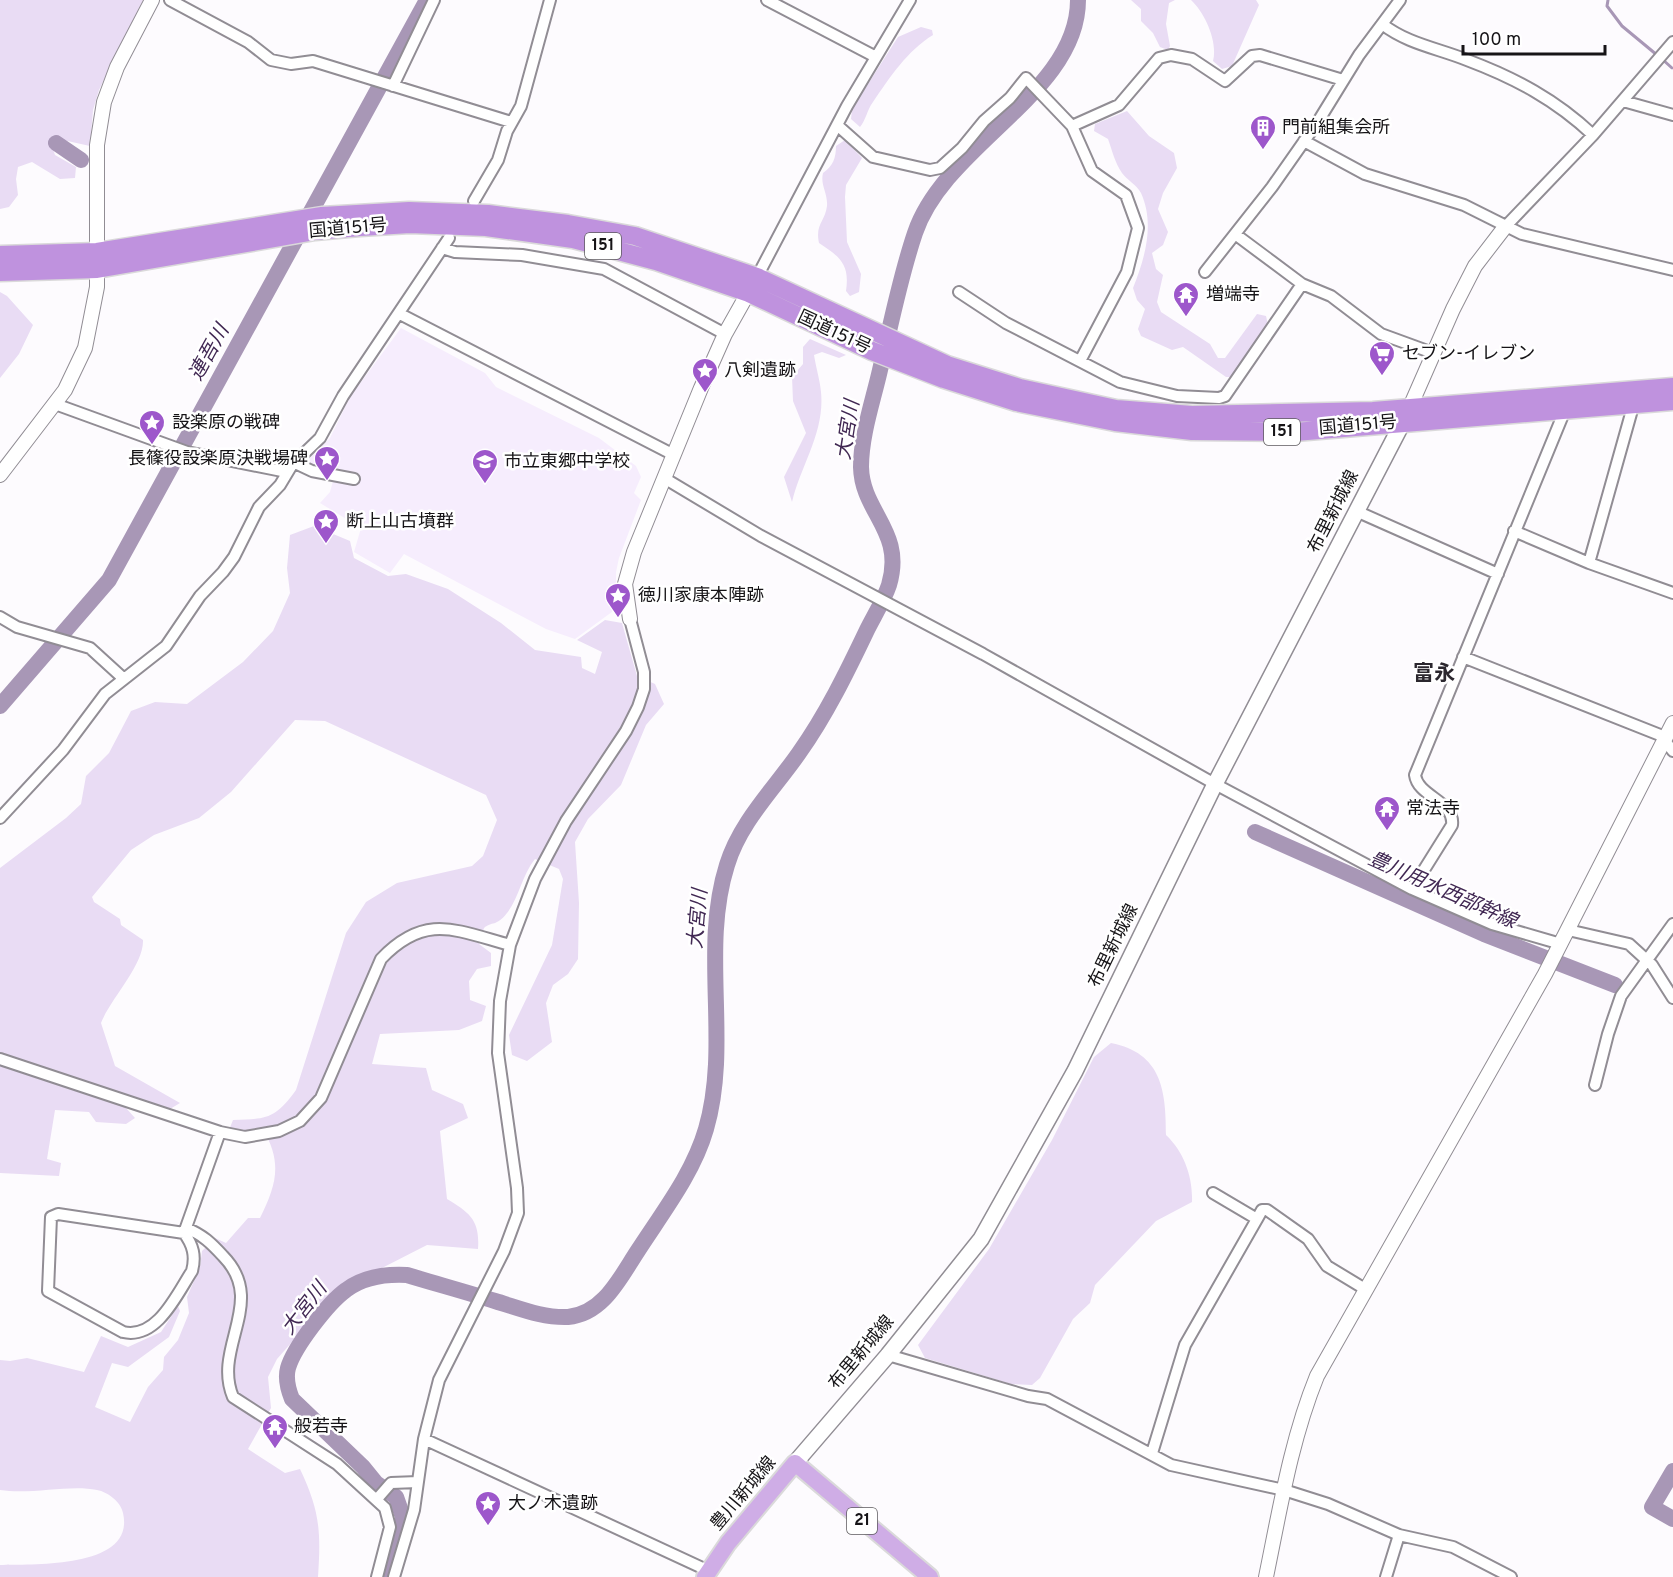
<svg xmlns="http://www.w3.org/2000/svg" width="1673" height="1577" viewBox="0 0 1673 1577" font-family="Overpass,'Noto Sans JP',sans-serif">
<rect width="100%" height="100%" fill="#fdfbfe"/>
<path fill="#f6edfd" d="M401 328 485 373 496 387 599 438 636 466 641 477 634 493 641 500 619 558 616 572V609L575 639 546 629 404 554 390 573 354 552 361 528 320 503 330 492 335 474 314 469 307 460 330 438 350 397Z"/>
<path fill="#e9dcf4" d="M0 0H143L99 90 93 110 90 146 63 140 51 143 55 155 76 167 75 178 60 179 32 162 18 167 16 179 18 195 9 207 0 209Z
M1131 0H1175L1169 3 1166 24 1170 46 1168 50 1160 47 1153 33 1141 21V9Z
M1191 0H1256L1259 5 1232 66 1222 69 1213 61C1218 42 1205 13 1191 0Z
M921 27 932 30 933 35C907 51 890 77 873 102 867 110 866 120 860 127L851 119 852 109 898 37Z
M1127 111 1149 136 1174 153 1177 168 1163 193 1158 209 1168 232 1163 245 1152 253 1156 269 1163 275 1157 302 1161 312 1210 344 1218 358H1225L1257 314 1266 316 1268 325 1232 377H1226L1183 347 1172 350 1141 336 1138 329 1145 309 1137 300 1133 288C1145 258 1155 224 1141 193 1137 185 1127 180 1122 173 1115 163 1112 150 1108 139L1094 131 1095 124Z
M845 140 862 158 846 185 845 197 847 242 861 274 859 292 850 296 846 291C850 264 840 257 819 243 815 224 825 222 827 206 828 193 820 185 823 173 833 166 836 158 836 146Z
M0 292 7 296 33 325 19 354 0 378Z
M810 339 846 355 839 358 822 352 814 355C816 368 820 380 821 392 825 432 801 465 792 502L784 477 806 433 793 401 792 377 803 364V347Z
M314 526 350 541 354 558 388 576 406 574 448 589 501 623 535 650 581 657 582 668 595 674 602 652 577 640 605 620 622 623 637 676 655 684 664 704 646 725 621 785 588 819 575 842 579 903 578 959 568 974 553 985 546 1003 552 1042 527 1061 512 1055 509 1035 552 945 563 879 559 869 535 859C522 875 519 898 507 913 496 927 492 921 484 928L479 944 491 953V966L477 969 469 981 470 1000 486 1006 482 1021 459 1030 380 1034 372 1064 426 1068 432 1090 463 1104 468 1118 440 1131 447 1199C470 1213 480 1220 478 1249L427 1245 337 1291 277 1359 268 1377 271 1408 248 1449 285 1473 300 1469C320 1511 321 1532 318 1577H0V1565C33 1564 136 1569 123 1513 121 1502 108 1492 97 1490 70 1484 31 1495 0 1490V1360L10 1361 27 1358 84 1372 101 1336 128 1347 161 1332 178 1306 180 1311 169 1337 128 1367 112 1363 95 1407 130 1422 148 1387 163 1370 164 1357 178 1340 189 1313 187 1297 200 1267 202 1251 215 1238 226 1243 248 1218H260C276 1185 283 1164 263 1129L241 1132 229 1130 233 1120C267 1119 275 1119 296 1090L346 933 366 902 397 883 472 866 483 856 497 820 486 795 325 721 295 720 231 792 199 818 154 835 131 850 92 897 94 902 120 919 121 925 143 940C144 965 111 998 101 1023L115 1066 180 1103 170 1109 132 1098 126 1108 135 1118 126 1124 96 1122 89 1112 55 1110 47 1159 61 1163 59 1176 0 1173V868L66 818 81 804 86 776 109 753 131 711 155 702 187 704 243 662 273 631 290 593 287 568 290 535Z
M1111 1043C1162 1053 1166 1091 1166 1135 1184 1152 1193 1177 1192 1202L1156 1221 1095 1285 1090 1303 1073 1319 1040 1378 1032 1385 1011 1384 925 1358 918 1345 989 1249 1052 1140 1094 1057Z"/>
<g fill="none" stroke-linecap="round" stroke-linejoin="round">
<path stroke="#a897b6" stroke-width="3" d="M1608 0 1607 6 1622 26 1657 55
M1662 59 1672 68"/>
<path stroke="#a897b6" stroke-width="16" d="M56 143 81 160
M0 706 109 580 427 0
M1255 832 1484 934 1615 985
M1673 1471 1652 1507 1673 1519
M386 1577 401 1536 403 1517 396 1497 376 1483 363 1467 292 1399C288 1389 285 1379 288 1368 294 1347 328 1303 346 1290 363 1277 387 1274 407 1275 437 1284 466 1292 495 1301 519 1308 542 1318 568 1317 603 1314 620 1278 637 1252 662 1213 693 1174 706 1129 731 1043 700 950 727 865 740 822 774 789 799 753 826 715 847 672 867 630 874 616 884 600 889 585 905 531 862 513 861 467 861 435 873 401 880 370 891 324 900 277 915 233 945 144 1078 93 1078 0"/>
<defs>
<path id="minor" d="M170 0 248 42 271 60 291 64 313 61 511 122
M767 0 876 57
M1382 24C1408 44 1437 48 1467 60 1515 78 1556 100 1593 135
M393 86 434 0
M1623 101 1673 115
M837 125 873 157 930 170 940 168 962 148 984 121 1010 98 1026 78 1028 80 1072 126 1092 171 1126 195 1138 228 1127 272 1080 361
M1072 126 1119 105 1159 58 1171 55 1192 59 1225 81 1252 56 1260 55 1343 80
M1304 141 1365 174 1464 205 1522 234 1673 270
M474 201 498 160 507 131 521 106 550 0
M1505 227 1593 135 1673 42
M1235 234 1302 284 1331 296 1381 334 1433 353
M442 248 455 252 522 255 604 269 725 334
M1205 272 1272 187 1319 120 1359 55 1400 0
M757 277 847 106 910 0
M959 292 1006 323 1120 382 1177 396 1219 398 1225 396 1302 284
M400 314 674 455
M55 404 187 452 287 472
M295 463 312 471 354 479
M664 478 761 536 983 654 1215 784 1412 889 1492 924 1561 944
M1356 511 1498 574
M1514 531 1589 563 1673 593
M1589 563 1632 410 1628 404
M0 617 17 627 90 648 124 679
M1463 657 1660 735 1673 751
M0 818 63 750 105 694 166 646 200 596 223 572 234 557 259 507 280 485 292 465 320 438 343 396 449 238
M1412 889 1452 825C1455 801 1418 797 1415 775L1565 410
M1568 930 1629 944 1652 965 1673 998
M0 1059 220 1132 245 1137 279 1131 300 1121 321 1098 381 959C425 913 455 930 510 945
M1595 1085 1608 1034 1621 996 1673 924
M1213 1193 1257 1219 1262 1210H1267L1308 1239 1327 1266 1365 1289
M186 1228C203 1235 211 1243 223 1256 268 1302 212 1347 233 1397L337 1464 385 1508 390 1527 377 1577
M184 1233C193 1245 196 1256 192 1271 177 1294 157 1340 123 1332L48 1291 51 1217 58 1214 184 1233 220 1132
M888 1355 1028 1396 1047 1399 1171 1465 1284 1490 1328 1504 1399 1535 1386 1577
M424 1439 709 1571
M1152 1453 1185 1345 1257 1219
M377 1499 391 1483 418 1482
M1399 1535 1453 1547 1511 1577
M394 1577 414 1510 424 1439 439 1380 504 1251 518 1213 517 1188 498 1053 500 1001 510 945 535 879 566 821 626 731 638 707 644 689V672L630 619"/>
<path id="tertiary" d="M1410 407 1453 309 1475 266 1505 227
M0 475 65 390 85 348 97 287V145L104 102 117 67 152 0
M630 619 625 584 634 552 701 388 725 334 752 286
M1266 1577C1280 1509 1291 1440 1317 1376L1545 974 1673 723"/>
<path id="secondary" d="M795 1463 888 1355 981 1239 1075 1071 1215 784 1406 416"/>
<path id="primary" d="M705 1577 728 1543 795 1463 930 1577"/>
<path id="trunk" d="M0 255 97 252 322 216 409 211 488 214 568 224 635 236 757 277 947 365 1020 388 1116 409 1192 415 1373 411 1673 387
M0 272 97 269 315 231 360 227 410 224 486 227 573 239 656 261 749 293 872 351 944 379 1016 402 1115 422 1192 431 1295 432 1673 401"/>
</defs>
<use href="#minor" stroke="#918d94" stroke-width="14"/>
<use href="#tertiary" stroke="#918d94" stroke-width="16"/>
<use href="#secondary" stroke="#918d94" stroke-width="18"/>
<use href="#primary" stroke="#dad9da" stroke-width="20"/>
<use href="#trunk" stroke="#dad9da" stroke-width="21"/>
<use href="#minor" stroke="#fff" stroke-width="10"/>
<use href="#tertiary" stroke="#fff" stroke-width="14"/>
<use href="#secondary" stroke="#fff" stroke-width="15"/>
<use href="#primary" stroke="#cfade6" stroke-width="16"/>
<use href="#trunk" stroke="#bf92de" stroke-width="18"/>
</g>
<defs>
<symbol id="building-pin" viewBox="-11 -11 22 30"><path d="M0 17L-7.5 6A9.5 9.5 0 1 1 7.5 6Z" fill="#9d57cb" stroke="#fff"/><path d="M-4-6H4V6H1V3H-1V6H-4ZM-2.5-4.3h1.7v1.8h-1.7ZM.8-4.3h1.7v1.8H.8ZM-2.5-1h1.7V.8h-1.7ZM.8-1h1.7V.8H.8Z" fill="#fff"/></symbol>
<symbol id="temple-pin" viewBox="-11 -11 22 30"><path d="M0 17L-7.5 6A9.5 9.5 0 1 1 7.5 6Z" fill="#9d57cb" stroke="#fff"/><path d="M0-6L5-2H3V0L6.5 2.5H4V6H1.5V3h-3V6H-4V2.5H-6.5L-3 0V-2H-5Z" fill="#fff"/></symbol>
<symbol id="supermarket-pin" viewBox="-11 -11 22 30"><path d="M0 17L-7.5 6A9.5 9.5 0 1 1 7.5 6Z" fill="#9d57cb" stroke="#fff"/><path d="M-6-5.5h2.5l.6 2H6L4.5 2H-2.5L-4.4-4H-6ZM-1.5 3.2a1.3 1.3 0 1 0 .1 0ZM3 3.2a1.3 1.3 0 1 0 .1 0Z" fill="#fff"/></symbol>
<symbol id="sight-pin" viewBox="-11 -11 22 30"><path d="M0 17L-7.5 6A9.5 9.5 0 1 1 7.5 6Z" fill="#9d57cb" stroke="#fff"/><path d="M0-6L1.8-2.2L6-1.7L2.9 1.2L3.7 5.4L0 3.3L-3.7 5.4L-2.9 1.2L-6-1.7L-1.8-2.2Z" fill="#fff"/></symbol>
<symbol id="school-pin" viewBox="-11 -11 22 30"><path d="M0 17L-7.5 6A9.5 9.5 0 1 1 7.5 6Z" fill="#9d57cb" stroke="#fff"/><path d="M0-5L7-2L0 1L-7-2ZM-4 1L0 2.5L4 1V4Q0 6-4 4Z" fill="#fff"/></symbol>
</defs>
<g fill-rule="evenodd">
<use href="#building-pin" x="1248" y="113" width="30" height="40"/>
<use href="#temple-pin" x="1171" y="280" width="30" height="40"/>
<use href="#supermarket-pin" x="1367" y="339" width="30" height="40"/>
<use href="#sight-pin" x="690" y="356" width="30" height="40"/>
<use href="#sight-pin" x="137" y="408" width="30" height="40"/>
<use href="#sight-pin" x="312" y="444" width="30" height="40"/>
<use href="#school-pin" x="470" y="447" width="30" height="40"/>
<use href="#sight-pin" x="311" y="507" width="30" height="40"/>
<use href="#sight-pin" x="603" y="581" width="30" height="40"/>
<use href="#temple-pin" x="1372" y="794" width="30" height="40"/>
<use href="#temple-pin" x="260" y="1412" width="30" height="40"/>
<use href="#sight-pin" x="473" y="1489" width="30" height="40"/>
</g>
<g text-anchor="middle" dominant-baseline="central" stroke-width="5" stroke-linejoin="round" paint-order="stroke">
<g fill="#fff" stroke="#5c5a5d" stroke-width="1.5">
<rect x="585" y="233" width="36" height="26" rx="4.5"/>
<rect x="1264" y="419" width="36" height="26" rx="4.5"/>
<rect x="847" y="1508" width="30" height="26" rx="4.5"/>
</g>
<g font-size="16" font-weight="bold" fill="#161417">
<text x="603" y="246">151</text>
<text x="1282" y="432">151</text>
<text x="862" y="1521">21</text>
</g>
<g font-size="18" fill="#161417" stroke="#fff" text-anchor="start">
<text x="1282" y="128">門前組集会所</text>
<text x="1206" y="295">増端寺</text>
<text x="1402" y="354">セブン-イレブン</text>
<text x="724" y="371">八剣遺跡</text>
<text x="172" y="423">設楽原の戦碑</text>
<text x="308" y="459" text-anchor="end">長篠役設楽原決戦場碑</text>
<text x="504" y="462">市立東郷中学校</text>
<text x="346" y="522">断上山古墳群</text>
<text x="638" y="596">徳川家康本陣跡</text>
<text x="1406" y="809">常法寺</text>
<text x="294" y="1427">般若寺</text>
<text x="508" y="1504">大ノ木遺跡</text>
</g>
<g font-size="18" fill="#161417" stroke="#fff">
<text transform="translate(348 229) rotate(-5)">国道151号</text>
<text transform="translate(834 333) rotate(25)">国道151号</text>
<text transform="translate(1358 426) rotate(-5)">国道151号</text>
<text transform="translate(1334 512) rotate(-63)">布里新城線</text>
<text transform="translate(1114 946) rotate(-64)">布里新城線</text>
<text transform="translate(862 1353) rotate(-50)">布里新城線</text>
<text transform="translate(744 1494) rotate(-50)">豊川新城線</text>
</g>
<g font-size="20" font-style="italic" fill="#412853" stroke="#fff">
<text transform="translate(210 353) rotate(-61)">連吾川</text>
<text transform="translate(849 430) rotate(-81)">大宮川</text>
<text transform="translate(1442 891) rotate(24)">豊川用水西部幹線</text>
<text transform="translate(699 919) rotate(-85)">大宮川</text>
<text transform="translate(305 1309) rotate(-52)">大宮川</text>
</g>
<g font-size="21" font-weight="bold" fill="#2b272e" stroke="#fff">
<text x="1434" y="674">富永</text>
</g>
</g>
<path d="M1463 45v9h142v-9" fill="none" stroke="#161417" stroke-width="3"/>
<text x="1472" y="45" font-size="18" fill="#161417" stroke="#ffffff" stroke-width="4.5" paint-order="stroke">100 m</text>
</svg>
